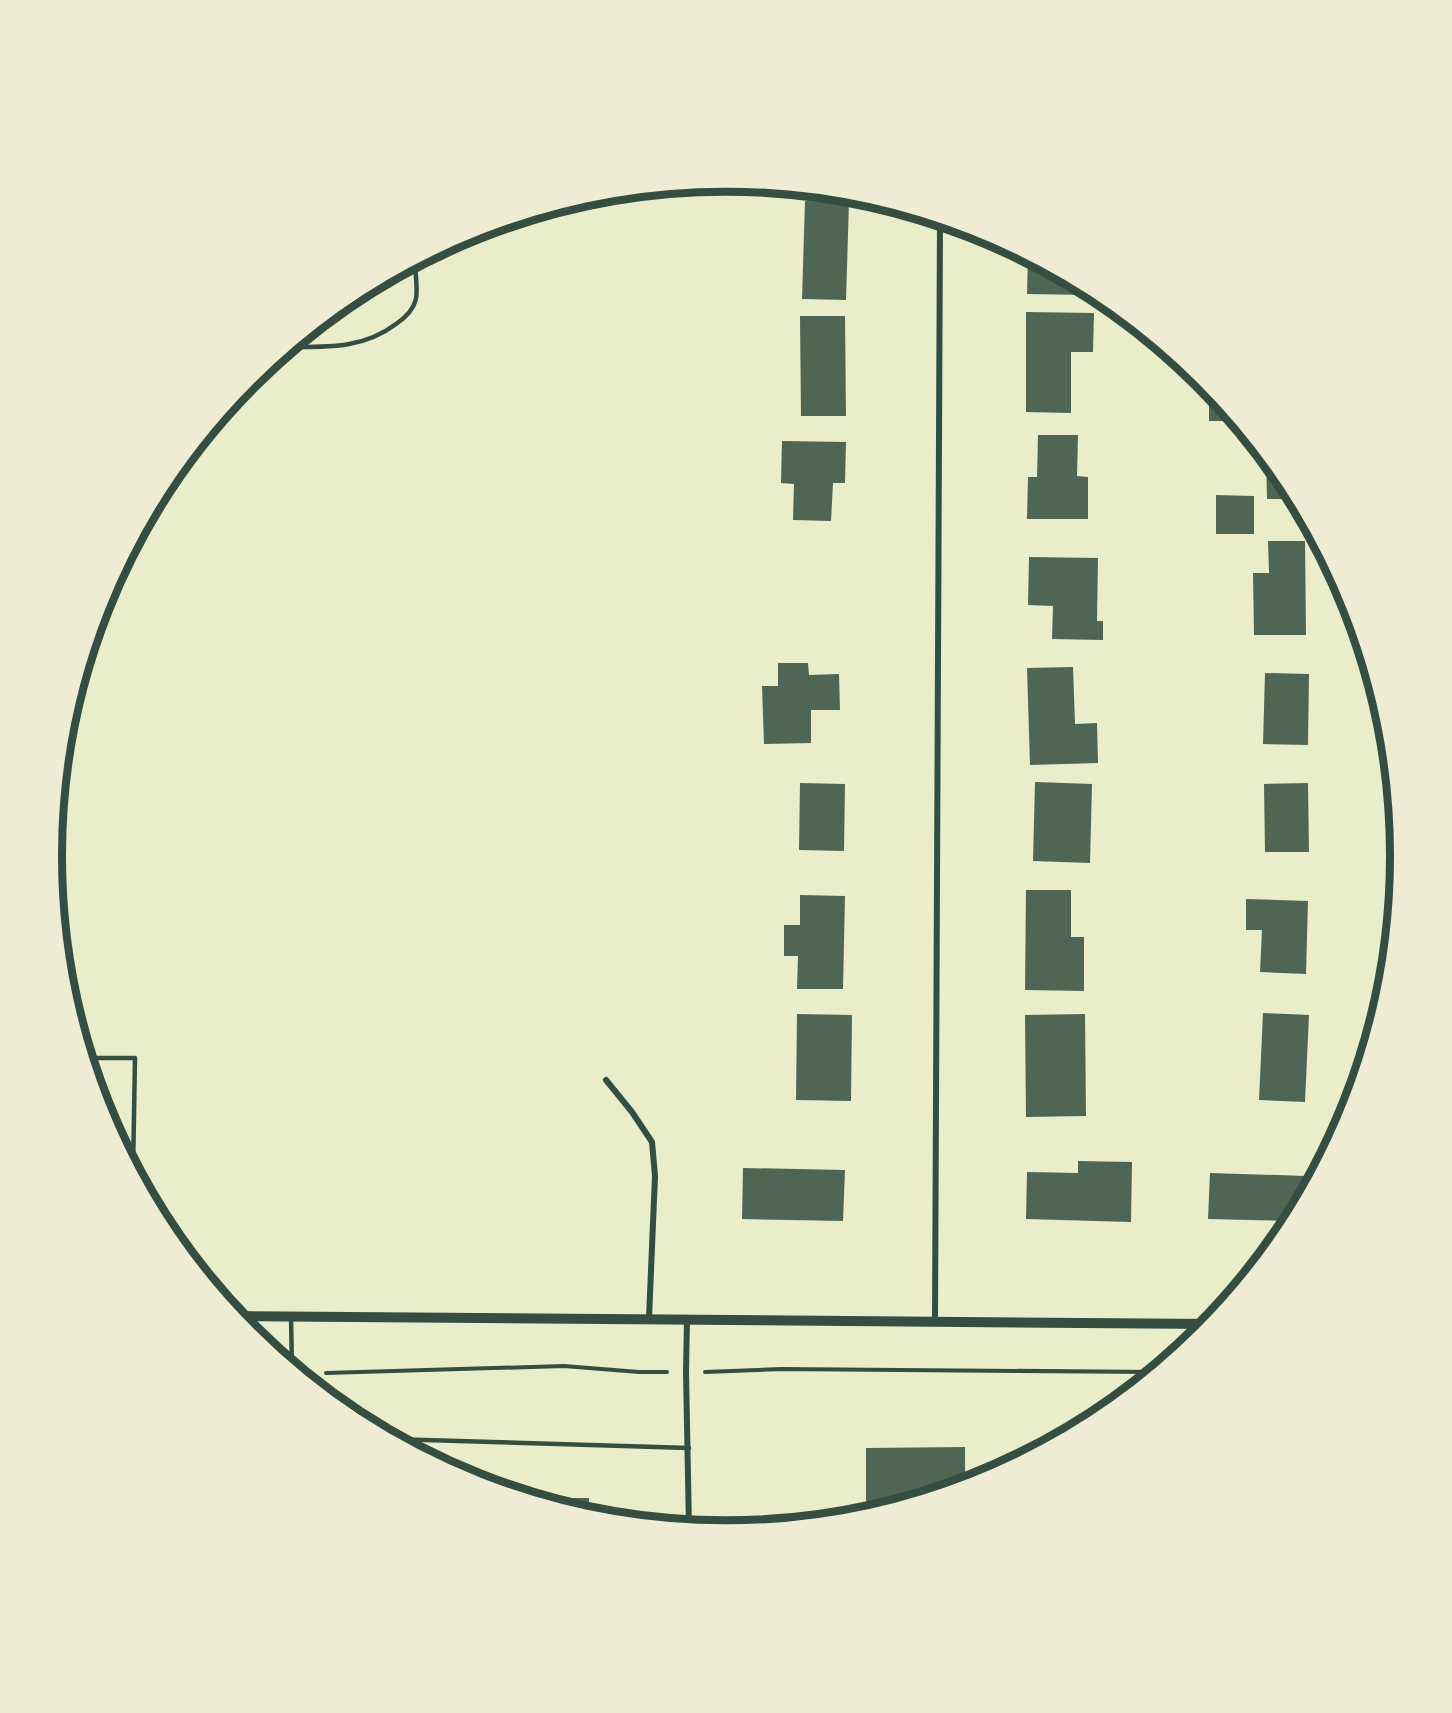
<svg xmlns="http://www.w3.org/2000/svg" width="1452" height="1713" viewBox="0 0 1452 1713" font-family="'Fira Sans Condensed',sans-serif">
<rect width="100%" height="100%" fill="#e9edc9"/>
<path fill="#4f6655" d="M805 201 849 202 846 300 802 299Z
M1028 256 1087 288V295L1027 294Z
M1026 312 1094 313 1093 352H1071V413L1026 412Z
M800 316H845L846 416H801Z
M1209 386 1227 408 1238 421H1209Z
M1038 435H1078L1077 476 1088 477V519H1027L1028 477H1037Z
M782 441 846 442 845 483H833L831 521 793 520 794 484 781 483Z
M1266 456 1287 482 1296 499H1267Z
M1216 495 1254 496V534H1216Z
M1268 541H1305L1306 635H1254L1253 573H1269Z
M1029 557 1098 558 1097 621H1103V640L1052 639 1053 606 1028 605Z
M778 663H808L809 675 839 674 840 710H811V743L764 744 762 686H778Z
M1073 667 1075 724 1097 723 1098 763 1030 765 1027 668Z
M1265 673 1309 674 1308 745 1263 744Z
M1035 782 1092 784 1090 863 1033 861Z
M800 783 845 784 844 851 799 850Z
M1308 783 1309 852H1265L1264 784Z
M1026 890H1071V937H1084V991L1025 990Z
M800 895 845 896 843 989H797L798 956H784V925H800Z
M1246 899 1308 901 1306 974 1260 972 1262 930H1246Z
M1263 1013 1309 1015 1305 1102 1259 1100Z
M797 1014 852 1015 851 1101 796 1100Z
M1085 1014 1086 1116 1026 1117 1025 1015Z
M1078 1161 1132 1162 1131 1222 1026 1219 1027 1172 1078 1173Z
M743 1168 845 1170 843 1221 742 1219Z
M1210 1173 1307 1176 1306 1196 1293 1221 1208 1219Z
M965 1447V1486L866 1516V1448Z
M529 1498H589V1517L529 1499Z"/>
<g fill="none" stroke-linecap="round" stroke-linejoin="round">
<path stroke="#344e41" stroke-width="4" d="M705 1372 781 1369 1157 1372
M326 1373 564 1366 639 1372H667"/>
<path stroke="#344e41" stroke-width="4.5" d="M288 347C327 347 363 349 396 324 405 318 413 311 416 299 418 287 415 273 415 261
M85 1058H135L133 1172
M291 1317 292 1369
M390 1439 689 1448"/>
<path stroke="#344e41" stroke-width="6" d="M1392 945 1393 776
M606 1080 632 1112 652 1142 655 1176 649 1318
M687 1319 686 1372 689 1528
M935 1321 940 220"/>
<path stroke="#344e41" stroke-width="10" d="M234 1316 1211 1324"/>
</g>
<path d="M0 0H1452V1713H0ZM62 856a664 664 0 1 1 1328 0a664 664 0 1 1-1328 0Z" fill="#eeecd3" fill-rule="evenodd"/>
<path fill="none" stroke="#344e41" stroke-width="8" d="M62 856a664 664 0 1 1 1328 0a664 664 0 1 1-1328 0Z"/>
</svg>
